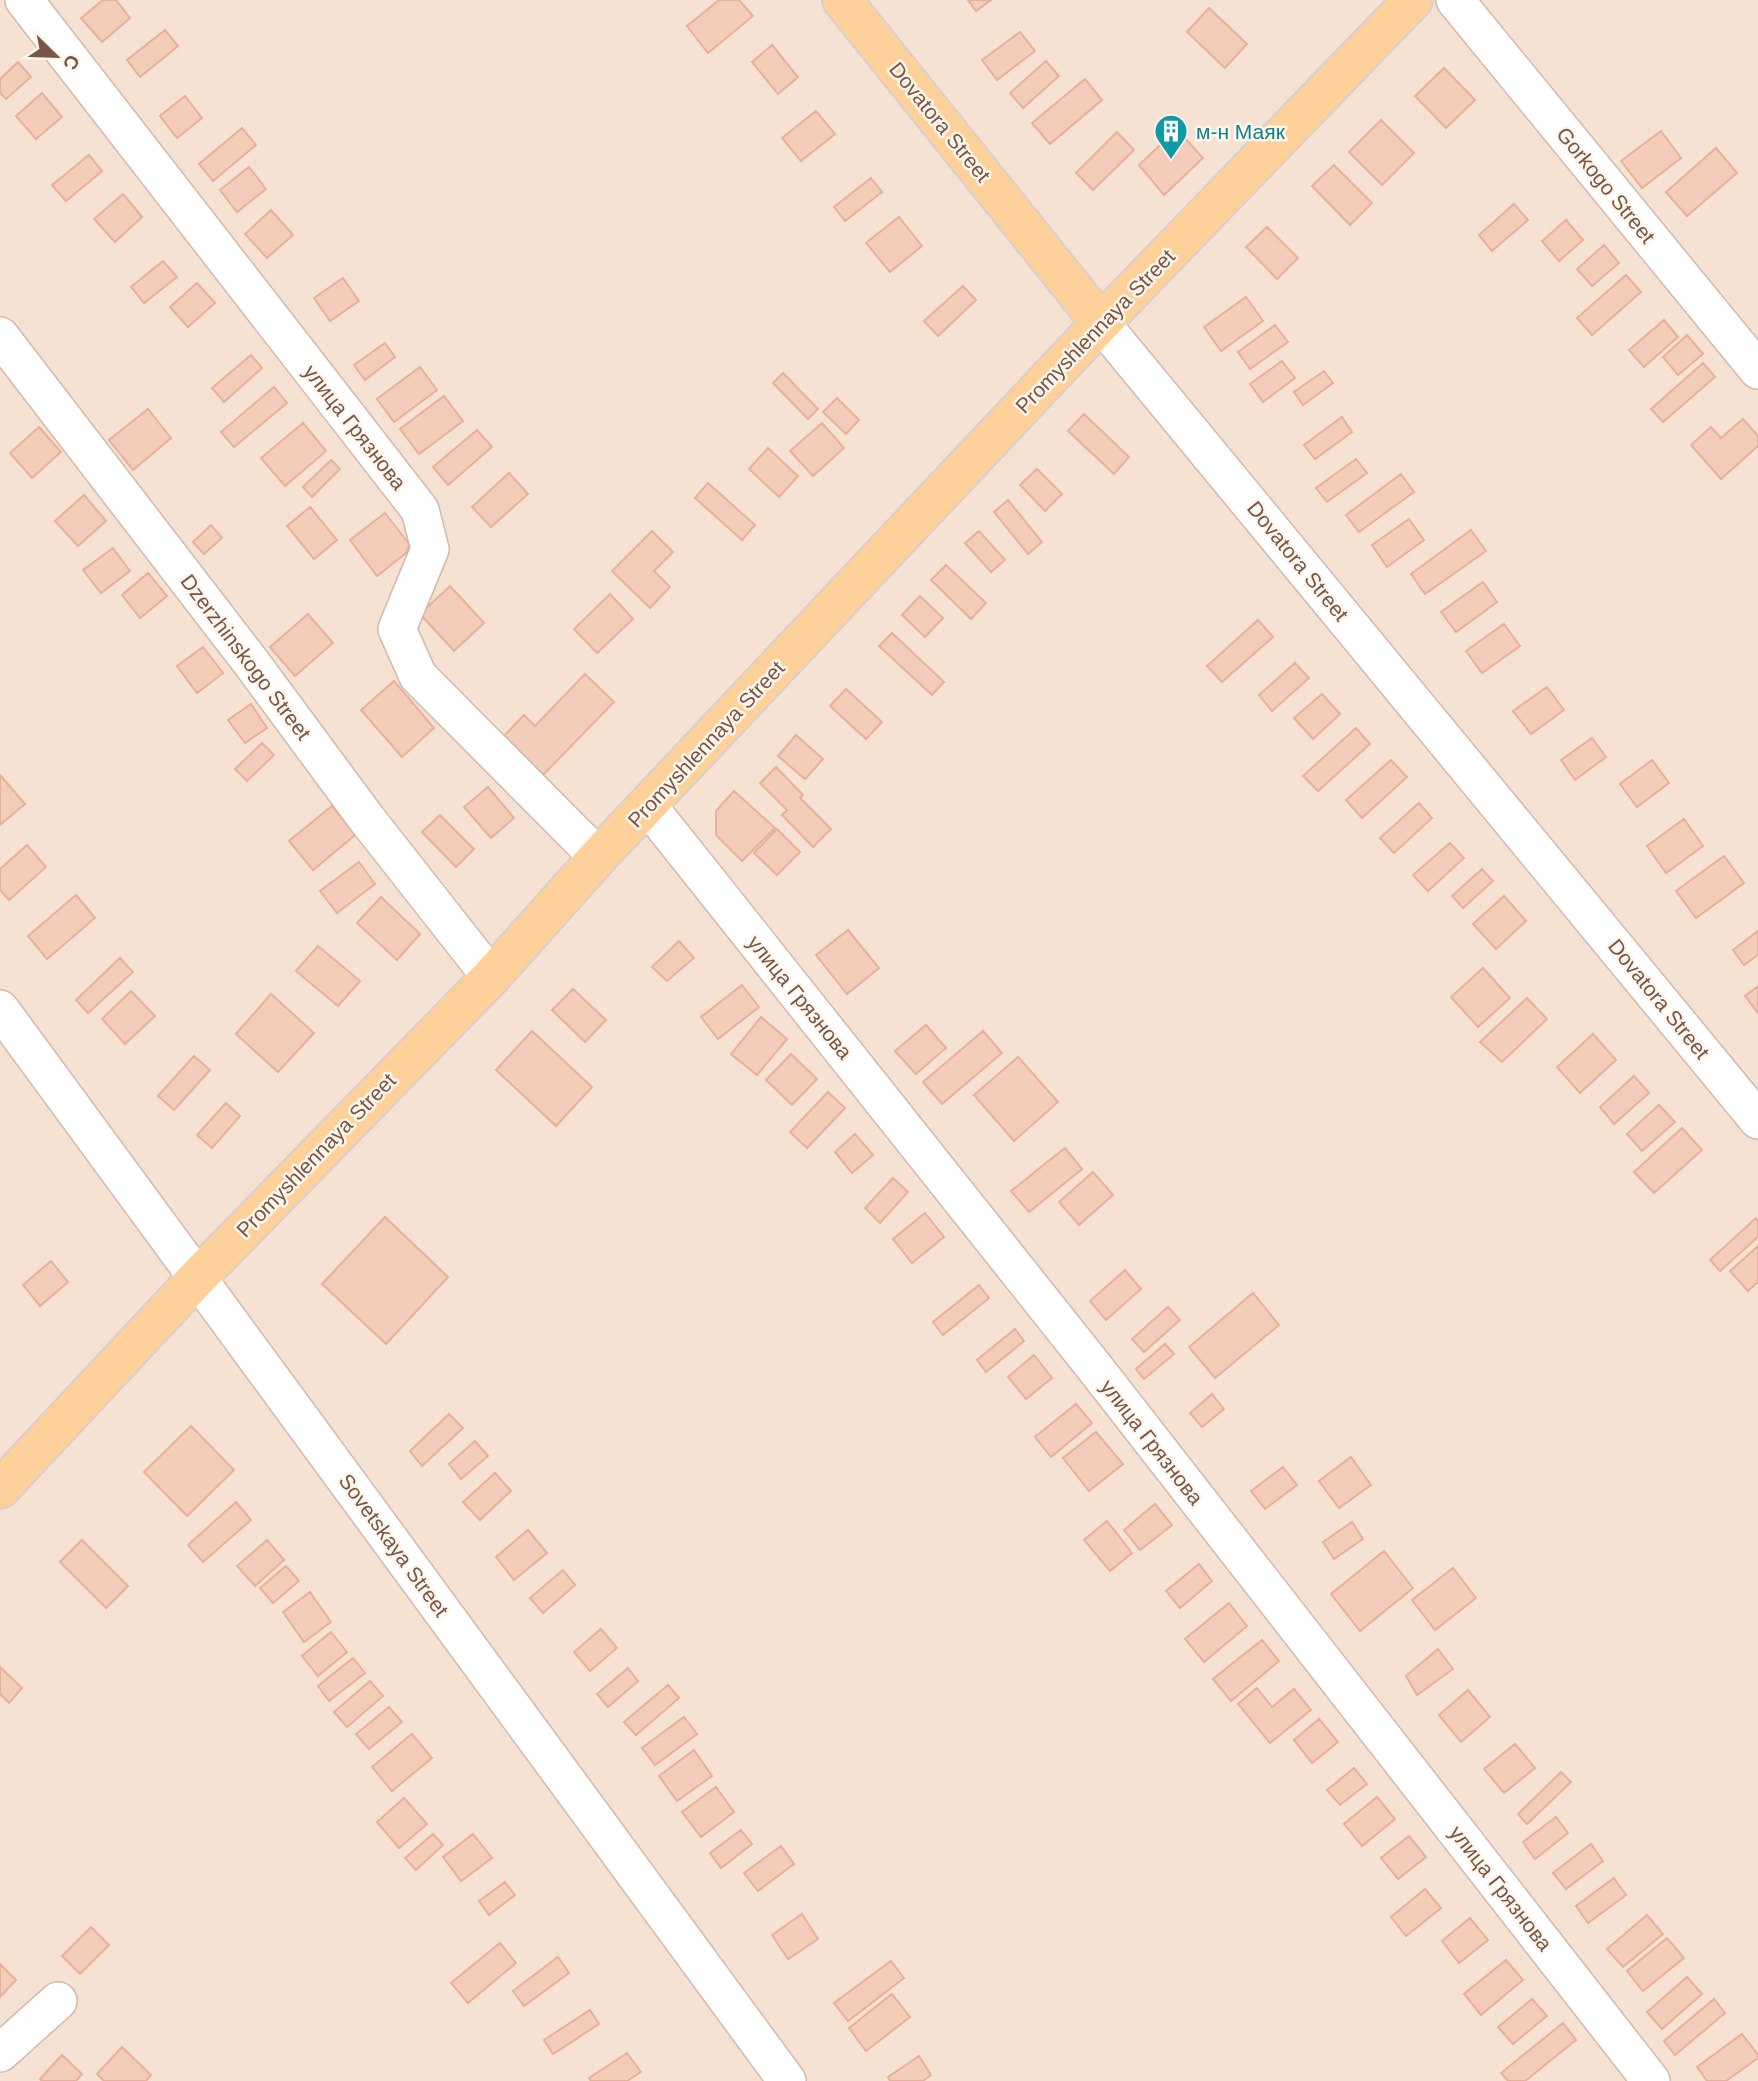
<svg xmlns="http://www.w3.org/2000/svg" width="1758" height="2081" viewBox="0 0 1758 2081" font-family="Arial,sans-serif">
<rect width="100%" height="100%" fill="#fdf1e4"/>
<path fill="#f5e2d2" d="M0 0H1758V2081H0Z"/>
<path fill="#f4ccba" stroke="#e7b19a" stroke-width="2" d="M103 0H116L130 18 102 42 81 18Z
M719 0H739L753 16 708 53 687 26Z
M968 0H991L976 11Z
M1209 8 1247 44 1225 68 1187 32Z
M165 30 178 46 140 77 127 60Z
M1020 32 1035 51 997 80 982 60Z
M772 45 798 77 778 94 752 62Z
M1046 61 1059 76 1023 108 1010 93Z
M18 62 31 77 6 99 0 93V79Z
M1444 68 1475 100 1446 128 1415 96Z
M1085 79 1102 100 1050 144 1032 123Z
M42 93 62 117 36 139 16 116Z
M185 96 202 118 177 138 160 116Z
M816 111 835 134 801 161 782 138Z
M1381 120 1414 153 1382 185 1349 152Z
M242 128 256 145 213 181 199 164Z
M1661 131 1681 158 1642 188 1621 161Z
M1117 132 1134 150 1093 190 1076 173Z
M1181 134 1203 158 1164 195 1139 165 1160 145Z
M1716 148 1737 173 1687 216 1666 192Z
M89 155 102 171 66 201 52 185Z
M1334 165 1372 203 1350 225 1312 186Z
M249 167 266 189 237 212 220 190Z
M871 178 882 192 845 221 834 207Z
M123 194 142 217 115 242 94 219Z
M1514 204 1528 220 1492 251 1479 235Z
M271 210 293 235 267 258 245 234Z
M899 217 922 246 890 272 866 243Z
M1566 220 1583 240 1559 261 1542 241Z
M1267 227 1298 258 1277 279 1246 247Z
M1604 245 1619 263 1592 286 1577 269Z
M163 261 177 277 144 303 131 287Z
M1626 275 1641 292 1592 335 1577 318Z
M343 278 359 301 330 321 314 298Z
M197 283 215 303 188 327 170 307Z
M963 286 976 300 938 336 924 321Z
M1246 297 1263 321 1221 351 1204 327Z
M1664 320 1678 337 1644 367 1629 350Z
M1275 325 1288 342 1250 369 1238 352Z
M1687 335 1703 354 1678 375 1663 357Z
M385 343 395 357 365 380 354 365Z
M251 355 262 368 224 402 212 388Z
M1282 361 1295 378 1263 402 1250 384Z
M1703 363 1715 377 1663 422 1651 409Z
M420 367 437 390 394 422 377 399Z
M1324 371 1333 383 1303 405 1294 392Z
M783 373 818 409 808 419 773 383Z
M274 387 287 403 234 447 221 432Z
M444 396 463 421 419 454 400 429Z
M837 398 859 420 846 434 823 412Z
M148 409 171 438 133 470 109 440Z
M1084 414 1129 457 1114 474 1068 431Z
M1342 417 1352 432 1315 459 1304 445Z
M1743 419 1758 436V446L1721 479 1691 445 1711 427 1721 438Z
M303 423 326 451 285 486 261 458Z
M822 423 844 448 813 476 790 451Z
M39 427 61 452 32 478 10 453Z
M477 430 492 447 448 485 433 467Z
M768 448 798 476 779 497 749 469Z
M1356 459 1367 473 1327 502 1316 488Z
M331 460 340 469 312 497 303 487Z
M1037 469 1062 494 1045 511 1020 485Z
M509 473 528 494 491 527 472 507Z
M1401 474 1414 492 1359 532 1346 515Z
M708 483 755 525 742 540 695 498Z
M84 495 106 521 78 546 55 521Z
M1008 500 1042 542 1028 554 994 512Z
M310 507 337 540 314 559 287 526Z
M385 513 410 545 406 553 377 576 350 540Z
M1409 519 1424 540 1387 567 1372 545Z
M211 525 222 538 204 554 193 542Z
M1471 530 1486 551 1425 594 1411 574Z
M652 531 673 552 654 571 670 587 650 608 612 571Z
M979 531 1005 560 991 572 965 543Z
M113 548 130 571 101 593 83 570Z
M946 565 986 603 971 619 931 580Z
M148 573 167 596 140 618 122 595Z
M1483 582 1497 602 1456 632 1441 612Z
M450 586 484 623 454 651 420 614Z
M610 594 633 619 597 653 574 629Z
M920 596 943 618 925 637 902 615Z
M308 614 333 643 295 676 270 647Z
M1258 620 1273 637 1222 682 1207 666Z
M1504 624 1520 646 1482 673 1466 651Z
M892 633 944 682 932 695 879 646Z
M203 647 223 673 197 693 177 666Z
M1295 663 1309 678 1272 711 1259 695Z
M585 674 614 702 543 775 504 736 524 715 535 726Z
M394 681 434 728 402 757 361 710Z
M1547 687 1564 710 1531 734 1513 711Z
M846 689 882 722 866 739 830 706Z
M1322 694 1340 714 1313 739 1294 718Z
M251 704 267 728 245 743 228 720Z
M1356 728 1370 744 1318 791 1303 776Z
M796 735 823 759 805 779 778 756Z
M1592 738 1606 757 1575 780 1561 760Z
M262 743 274 755 247 781 235 769Z
M1391 760 1407 777 1362 818 1346 800Z
M1652 760 1669 783 1637 807 1620 784Z
M776 767 803 795 800 798 831 829 813 847 782 815 787 810 760 783Z
M0 775 25 804 0 825Z
M488 787 514 818 491 838 464 807Z
M734 791 775 828 742 861 716 835V811Z
M1419 803 1432 818 1394 853 1380 838Z
M332 806 355 835 313 870 289 841Z
M440 815 474 849 456 867 422 832Z
M1684 819 1703 846 1666 873 1647 846Z
M777 829 800 852 777 875 754 853Z
M1450 843 1464 858 1428 891 1413 875Z
M27 845 46 867 9 900 0 890V869Z
M1724 856 1744 883 1696 918 1676 891Z
M359 862 375 884 337 913 320 891Z
M1482 869 1493 881 1463 908 1452 896Z
M76 895 95 918 47 959 28 936Z
M1504 896 1526 921 1496 949 1473 924Z
M381 897 420 934 397 960 357 923Z
M848 930 879 968 847 994 816 955Z
M1758 931V955L1744 965 1733 950Z
M679 941 694 958 667 981 652 967Z
M318 946 360 981 338 1006 296 971Z
M120 958 133 972 88 1013 76 1000Z
M1483 968 1510 998 1478 1027 1451 997Z
M742 985 759 1007 718 1039 701 1017Z
M1758 986V1013L1745 996Z
M573 989 606 1020 585 1042 552 1010Z
M131 991 155 1016 125 1044 102 1019Z
M271 994 314 1033 278 1072 236 1034Z
M1527 998 1547 1019 1502 1062 1480 1042Z
M761 1017 787 1039 757 1075 731 1054Z
M926 1025 946 1048 916 1074 895 1051Z
M532 1031 592 1087 556 1126 496 1070Z
M983 1031 1002 1053 942 1104 923 1082Z
M1593 1034 1616 1060 1580 1093 1557 1067Z
M791 1054 817 1079 792 1105 766 1080Z
M194 1056 210 1070 174 1110 158 1096Z
M1018 1057 1058 1102 1014 1141 974 1095Z
M1634 1076 1649 1093 1614 1124 1600 1107Z
M828 1092 845 1108 807 1148 790 1132Z
M226 1103 240 1116 212 1148 197 1135Z
M1659 1105 1675 1122 1642 1151 1627 1134Z
M1682 1128 1702 1150 1654 1193 1634 1172Z
M855 1134 873 1155 852 1173 835 1152Z
M1065 1148 1082 1169 1029 1212 1011 1191Z
M1093 1172 1113 1195 1079 1225 1059 1202Z
M893 1178 908 1192 880 1223 865 1208Z
M925 1213 944 1237 912 1263 893 1239Z
M385 1217 448 1277 386 1344 322 1284Z
M1756 1218 1758 1221V1237L1720 1271 1710 1260Z
M1758 1246V1282L1748 1291 1730 1271Z
M51 1261 68 1282 40 1306 23 1285Z
M1125 1270 1141 1289 1106 1320 1090 1301Z
M979 1285 989 1298 943 1335 933 1322Z
M1253 1293 1279 1325 1215 1378 1189 1347Z
M1168 1307 1180 1320 1144 1352 1132 1339Z
M1015 1329 1024 1341 986 1372 977 1360Z
M1165 1344 1174 1354 1144 1379 1136 1369Z
M1034 1355 1052 1378 1026 1399 1008 1377Z
M1212 1394 1224 1409 1202 1427 1190 1413Z
M1076 1404 1092 1423 1051 1457 1035 1437Z
M449 1414 463 1428 422 1466 410 1451Z
M191 1426 234 1470 187 1516 144 1472Z
M1096 1432 1123 1464 1089 1491 1063 1458Z
M475 1441 488 1456 461 1479 449 1464Z
M1351 1457 1371 1485 1339 1508 1319 1481Z
M1283 1467 1297 1485 1265 1509 1251 1491Z
M495 1473 511 1491 480 1520 463 1502Z
M236 1502 251 1520 203 1562 188 1545Z
M1155 1504 1172 1525 1140 1550 1124 1530Z
M1107 1521 1132 1553 1110 1571 1084 1540Z
M1352 1522 1363 1539 1334 1559 1323 1542Z
M528 1530 547 1553 514 1580 496 1557Z
M82 1540 128 1586 106 1608 60 1562Z
M267 1540 284 1560 255 1586 237 1566Z
M1384 1551 1413 1588 1360 1631 1331 1594Z
M1199 1564 1212 1581 1180 1608 1166 1591Z
M286 1566 299 1581 273 1603 260 1588Z
M1453 1568 1476 1598 1435 1630 1412 1600Z
M563 1570 575 1585 543 1613 530 1598Z
M310 1592 331 1622 304 1642 283 1612Z
M1229 1603 1247 1626 1204 1662 1185 1639Z
M601 1629 617 1648 590 1671 574 1652Z
M331 1632 347 1652 318 1676 302 1656Z
M1262 1640 1279 1661 1231 1701 1213 1679Z
M1438 1649 1453 1669 1417 1695 1406 1676Z
M353 1658 365 1673 329 1701 318 1686Z
M0 1667 22 1688 9 1703 0 1694Z
M628 1668 638 1681 608 1707 597 1694Z
M370 1681 383 1696 347 1727 334 1712Z
M668 1685 679 1698 636 1735 624 1722Z
M1257 1688 1272 1707 1294 1689 1311 1710 1270 1743 1238 1704Z
M1468 1690 1490 1717 1461 1742 1439 1715Z
M389 1707 402 1722 369 1749 356 1734Z
M684 1717 697 1734 655 1765 642 1748Z
M1319 1719 1338 1742 1312 1763 1294 1740Z
M412 1734 432 1758 392 1791 372 1767Z
M1515 1744 1535 1768 1504 1793 1484 1769Z
M694 1750 712 1776 677 1801 659 1776Z
M1354 1768 1367 1784 1340 1805 1327 1790Z
M1561 1772 1571 1782 1527 1824 1518 1814Z
M716 1787 734 1812 701 1837 682 1812Z
M1377 1797 1395 1819 1362 1846 1344 1824Z
M404 1798 427 1824 399 1848 377 1822Z
M1556 1817 1568 1833 1535 1859 1523 1842Z
M741 1830 752 1844 721 1868 710 1853Z
M433 1834 443 1845 416 1870 405 1858Z
M473 1834 492 1858 461 1881 443 1857Z
M1409 1836 1426 1857 1398 1879 1381 1858Z
M1591 1844 1603 1861 1566 1889 1553 1873Z
M781 1846 794 1864 758 1891 744 1873Z
M1614 1878 1626 1895 1588 1923 1576 1906Z
M505 1882 515 1895 489 1915 479 1901Z
M1425 1889 1441 1908 1406 1936 1391 1917Z
M802 1914 818 1939 788 1959 772 1935Z
M1647 1915 1663 1934 1623 1967 1607 1949Z
M1470 1918 1488 1940 1459 1963 1442 1941Z
M91 1927 109 1945 80 1974 62 1956Z
M1667 1938 1684 1958 1643 1991 1627 1971Z
M500 1943 516 1963 468 2003 451 1983Z
M558 1957 569 1973 524 2006 513 1991Z
M1506 1960 1523 1980 1481 2015 1464 1994Z
M891 1961 904 1978 848 2021 834 2003Z
M0 1964 16 1980 0 1997Z
M1687 1977 1702 1994 1662 2029 1647 2012Z
M892 1994 910 2017 866 2051 849 2028Z
M1532 1999 1547 2016 1513 2044 1498 2027Z
M1714 1999 1725 2013 1675 2055 1664 2041Z
M590 2010 599 2024 553 2054 544 2040Z
M1563 2023 1576 2040 1525 2081H1508L1501 2073Z
M1742 2034 1758 2055V2058L1726 2081H1707L1697 2067Z
M122 2047 151 2075 146 2081H104L97 2074Z
M627 2053 641 2072 627 2081H591L589 2078Z
M62 2055 82 2074 76 2081H42L40 2079Z
M919 2056 931 2075 923 2081H890L888 2077Z"/>
<g fill="none" stroke-linecap="round" stroke-linejoin="round">
<defs>
<path id="minor" d="M24 0 420 510 430 549 397 629 418 676 598 857
M1455 0 1758 370
M1101 323 1758 1120
M0 336 253 665 366 818 491 977
M648 806 1095 1368 1651 2081
M0 1009 787 2081
M0 2053 58 2001"/>
<path id="major" d="M842 0 1101 323
M0 1489 198 1277 491 977 598 857 1101 323 1413 0"/>
</defs>
<use href="#minor" stroke="#d1baac" stroke-width="40"/>
<use href="#major" stroke="#d9cfcc" stroke-width="42"/>
<use href="#minor" stroke="#fff" stroke-width="37"/>
<use href="#major" stroke="#fed09a" stroke-width="38"/>
</g>
<defs>
<symbol id="building-pin" viewBox="-11 -11 22 30"><path d="M0 17L-7.5 6A9.5 9.5 0 1 1 7.5 6Z" fill="#0f9aa8" stroke="#fff6eb"/><path d="M-4-6H4V6H1V3H-1V6H-4ZM-2.5-4.3h1.7v1.8h-1.7ZM.8-4.3h1.7v1.8H.8ZM-2.5-1h1.7V.8h-1.7ZM.8-1h1.7V.8H.8Z" fill="#fff"/></symbol>
</defs>
<g fill-rule="evenodd">
<use href="#building-pin" x="1152" y="112" width="38" height="52"/>
</g>
<g text-anchor="middle" dominant-baseline="central" stroke-width="5" stroke-linejoin="round" paint-order="stroke">
<g font-size="21" fill="#775548" stroke="#fff6eb">
<text transform="translate(940 122) rotate(51)">Dovatora Street</text>
<text transform="translate(1606 185) rotate(51)">Gorkogo Street</text>
<text transform="translate(1095 331) rotate(-46)">Promyshlennaya Street</text>
<text transform="translate(355 427) rotate(52)">улица Грязнова</text>
<text transform="translate(1298 561) rotate(51)">Dovatora Street</text>
<text transform="translate(246 657) rotate(53)">Dzerzhinskogo Street</text>
<text transform="translate(706 744) rotate(-47)">Promyshlennaya Street</text>
<text transform="translate(800 997) rotate(51)">улица Грязнова</text>
<text transform="translate(1659 999) rotate(51)">Dovatora Street</text>
<text transform="translate(316 1155) rotate(-46)">Promyshlennaya Street</text>
<text transform="translate(1152 1442) rotate(52)">улица Грязнова</text>
<text transform="translate(394 1545) rotate(54)">Sovetskaya Street</text>
<text transform="translate(1501 1888) rotate(52)">улица Грязнова</text>
</g>
<g font-size="21" fill="#0d838f" stroke="#fff6eb" text-anchor="start">
<text x="1196" y="131">м-н Маяк</text>
</g>
</g>
<g transform="translate(56 56) rotate(113)" stroke="#fff6eb" stroke-width="5" paint-order="stroke">
<path d="M0-5L12 26L0 18L-12 26Z" fill="#775548"/>
<text y="-10" font-size="19" font-weight="bold" text-anchor="middle" fill="#775548">С</text>
</g>
</svg>
